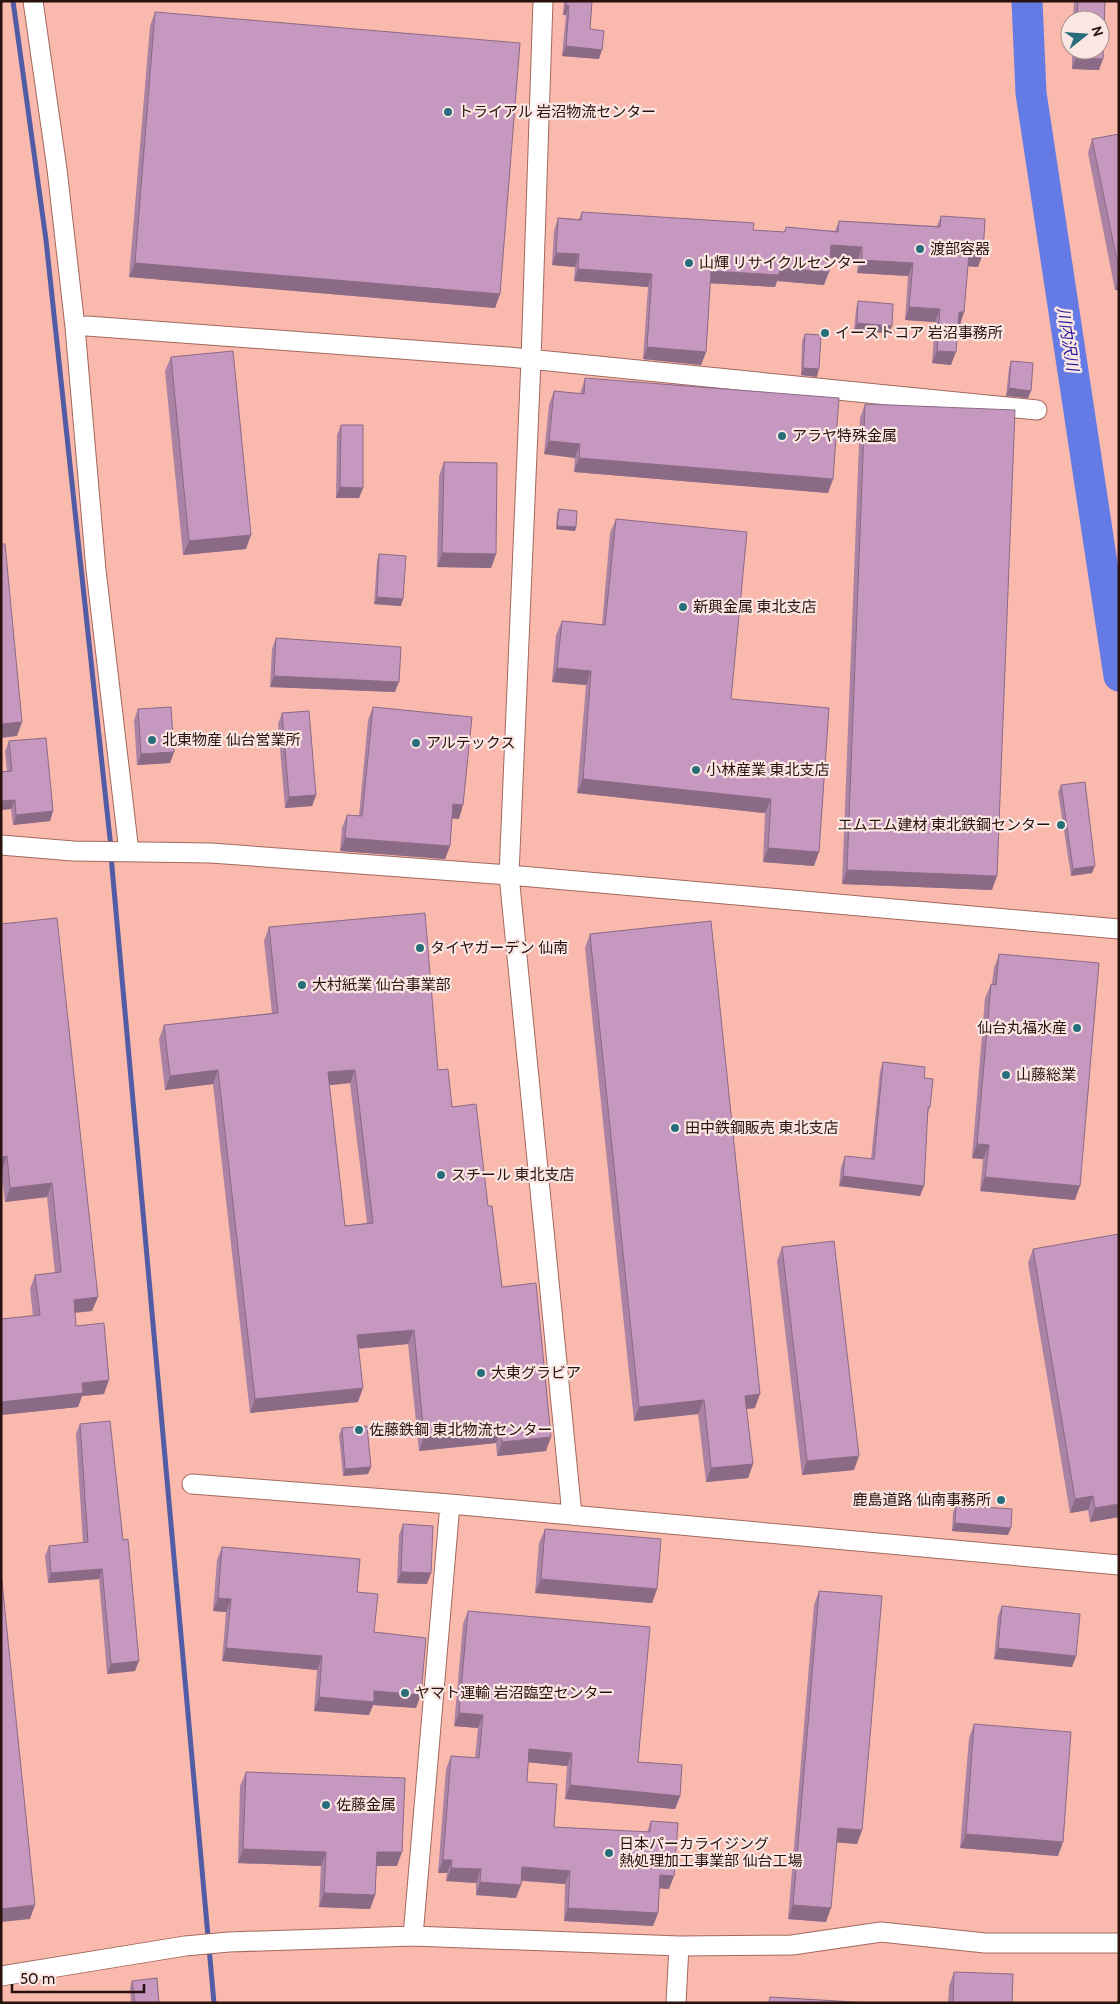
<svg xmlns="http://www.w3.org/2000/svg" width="1120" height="2004" viewBox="0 0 1120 2004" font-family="Cabin,'Noto Sans JP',sans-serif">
<rect width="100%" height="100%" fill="#f9b9ac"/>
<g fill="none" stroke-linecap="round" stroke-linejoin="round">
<path stroke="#525ca5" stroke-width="5" d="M13 1 46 240 111 848
M111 856 214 2003"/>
<path stroke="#647be6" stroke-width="31" d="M1027 1 1031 93 1119 676"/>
<defs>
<path id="minor" d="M33 1 57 169 75 327 96 570 129 852
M543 1 531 360 509 875 572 1515
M87 326 508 357 1037 410
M1 845 73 851 211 853 509 875 1119 929
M192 1484 450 1504 1119 1565
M413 1936 450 1504
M1 1976 185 1946 229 1942 413 1936 679 1946 792 1945 881 1932 985 1943H1119
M676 2003 679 1946"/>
</defs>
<use href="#minor" stroke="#a2685d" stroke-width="21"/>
<use href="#minor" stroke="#fff" stroke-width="19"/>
</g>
<path fill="#aa82a4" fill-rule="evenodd" d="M564 1H592L590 29 599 59 562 56 566 15H563Z
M1074 1H1105L1099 70 1072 69V50H1100V20H1073Z
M155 12 500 294 495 308 129 277 150 26Z
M1119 134V290H1115L1088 153 1092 139Z
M582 212 753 230 784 232 786 227 835 231 839 221 937 226 941 216 978 267 968 266 960 325H958L951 365 932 363 935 322 905 320 908 276 857 273 858 259 830 258 824 285 777 281 775 287 710 283 706 352 701 365 643 359 648 287 574 281 575 267 552 265 554 231 558 218 579 219Z
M858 301 889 333 854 331 856 309Z
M805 334 817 377 801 375 802 341Z
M171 357 246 549 183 555 165 371Z
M1011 361 1028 398 1006 396 1009 368Z
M585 378 833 479 828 493 574 472 575 458 544 454 549 405 554 391 580 394Z
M865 404 992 890 842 884 860 418Z
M341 425 363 488 359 498H336L337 435Z
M444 462 496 554 491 568 437 567 439 476Z
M559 509 576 527 575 531 556 529 557 513Z
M616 519 731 699 814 866 763 862 765 813 577 793 586 685 552 682 556 635 562 621 602 625 610 533Z
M379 554 401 606 374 604 377 561Z
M276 638 395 692 270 687 272 649Z
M373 707 459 819 452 818 450 846 445 859 340 851 342 828 347 815 359 816 368 720Z
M138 709 174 752 170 763 137 765 134 720Z
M282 713 316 795 312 806 285 808 278 724Z
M9 741 53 811 50 821 13 825 11 809 1 810V772L7 771 5 751Z
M1061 785 1092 873 1071 876 1058 792Z
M1 924 92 1311 75 1313 76 1326 104 1394 82 1396 78 1407 1 1415V1319L33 1316 30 1289 35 1275 55 1273 47 1197 5 1202 1 1170Z
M269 927 438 1070 452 1107 488 1206 502 1287 546 1451 497 1456 496 1443 419 1451 408 1344 358 1349V1402L250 1413 213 1084 165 1090 159 1039 164 1025 272 1013 264 941ZM350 1083 367 1223 345 1226 329 1085Z
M590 934 755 1408 746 1409 753 1464 748 1478 706 1482 698 1414 634 1421 585 948Z
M999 954 1075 1200 980 1191 983 1159 972 1158 985 998 991 984H992L994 968Z
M883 1062 924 1078 930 1107 928 1113 920 1196 839 1186 841 1167 845 1156 871 1159 880 1072Z
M782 1247 854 1470 802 1475 777 1261Z
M1033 1249 1119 1517 1090 1522 1088 1510 1070 1513 1028 1263Z
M80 1424 135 1671 107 1674 99 1579 48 1583 45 1556 49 1546 83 1543 76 1434Z
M342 1428 371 1467 368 1474 343 1476 339 1435Z
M956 1505 1008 1535 952 1531 953 1512Z
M403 1524 427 1584 397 1583 399 1535Z
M545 1529 657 1589 652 1603 535 1593 539 1543Z
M222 1547 357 1592 374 1632 416 1708 373 1705 369 1715 314 1711 317 1670 222 1661 226 1612 213 1611 217 1560Z
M819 1591 862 1830 857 1844 836 1842 826 1922 788 1919 814 1605Z
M1002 1606 1076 1656 1072 1667 994 1659 998 1616Z
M468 1611 638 1762 680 1796 675 1809 565 1799 567 1766 528 1762 527 1782 554 1827 647 1832 651 1821 669 1889 659 1888 658 1913 653 1926 564 1921 565 1884 521 1881 516 1898 476 1895V1883L446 1881 447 1873H438L446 1769 451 1756 475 1758 478 1728 454 1726 463 1624Z
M974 1724 1058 1856 960 1848 969 1738Z
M246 1772 397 1866H376L375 1895 370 1909 319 1907 321 1866 238 1863 240 1786Z
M954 1972 1012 2003H948L949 1986Z
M132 1981 159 2003H131L130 1988Z"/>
<path fill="#8b6a86" d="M566 5 569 6 566 15H563Z
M566 46 602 50 599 59 562 56Z
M1076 58 1103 59 1099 70 1072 69Z
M831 245 862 247 858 259 826 258Z
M556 253 579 254 575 267 552 265Z
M969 253 983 254 978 267 964 266Z
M862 260 913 263 908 276 857 273Z
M135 263 500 294 495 308 129 277Z
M780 268 829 272 824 285 777 281 775 287 706 283 711 271Z
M578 269 652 274 648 287 574 281Z
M1119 280V290H1115Z
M909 307 940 309 935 322 905 320Z
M959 312H964L960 325 954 324Z
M857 323 892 326 889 333 854 331Z
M647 347 706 352 701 365 643 359Z
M937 351 956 352 951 365 932 363Z
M803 368 819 369 817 377 801 375Z
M1009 388 1031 391 1028 398 1006 396Z
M549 441 580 444 575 458 544 454Z
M579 458 833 479 828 493 574 472Z
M340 487 363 488 359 498H336Z
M557 526 576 527 575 531 556 529Z
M251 535 246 549 183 555 189 541Z
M442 553 496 554 491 568 437 567Z
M377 597 403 599 401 606 374 604Z
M557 668 591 671 586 685 552 682Z
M274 676 399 682 395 692 270 687Z
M22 722 17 736 1 738V724Z
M174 752 170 763 137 765 141 754Z
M583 779 771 799 765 813 577 793Z
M316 795 312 806 285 808 289 797Z
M15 800 11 809 1 810V801Z
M453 804 463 805 459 819 448 818Z
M53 811 50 821 13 825 16 815Z
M345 838 450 846 445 859 340 851Z
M768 848 819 852 814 866 763 862Z
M1095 866 1092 873 1071 876 1073 869Z
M847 870 997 876 992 890 842 884Z
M218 1070 213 1084 165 1090 170 1076Z
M355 1070 350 1083 322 1086 328 1072Z
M977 1144 989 1145 983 1159 972 1158Z
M7 1156 2 1170H1V1157Z
M843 1176 924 1186 920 1196 839 1186Z
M985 1177 1080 1186 1075 1200 980 1191Z
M52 1183 47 1197 5 1202 10 1188Z
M98 1297 92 1311 69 1313 74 1300Z
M414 1330 408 1344 352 1349 357 1335Z
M109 1380 104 1394 82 1396 78 1407 1 1415V1402L82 1383Z
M363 1388 358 1402 250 1413 255 1399Z
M760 1394 755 1408 740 1410 745 1396Z
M704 1400 698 1414 634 1421 639 1407Z
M501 1429 496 1443 419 1451 424 1437Z
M551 1437 546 1451 497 1456 502 1442Z
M859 1456 854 1470 802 1475 807 1461Z
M753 1464 748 1478 706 1482 711 1468Z
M371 1467 368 1474 343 1476 345 1469Z
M1093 1496 1088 1510 1070 1513 1075 1499Z
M1119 1504V1517L1090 1522 1095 1508Z
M955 1523 1011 1528 1008 1535 952 1531Z
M102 1569 99 1579 48 1583 51 1573Z
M401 1572 431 1573 427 1584 397 1583Z
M541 1579 657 1589 652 1603 535 1593Z
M218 1598 231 1599 226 1612 213 1611Z
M226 1648 322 1656 317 1670 222 1661Z
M998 1648 1076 1656 1072 1667 994 1659Z
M139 1661 135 1671 107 1674 111 1664Z
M374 1691 421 1695 416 1708 373 1705 369 1715 314 1711 319 1697Z
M459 1713 483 1715 478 1728 454 1726Z
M529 1749 572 1753 567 1766 524 1762Z
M570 1785 680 1796 675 1809 565 1799Z
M838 1828 862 1830 857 1844 832 1842Z
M966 1834 1063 1842 1058 1856 960 1848Z
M243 1849 326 1852 321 1866 238 1863Z
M377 1852H402L397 1866H372Z
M443 1860H452L447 1873H438Z
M522 1867 570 1871 565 1884 517 1880Z
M451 1868 481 1869 476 1883 446 1881Z
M660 1875 674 1876 669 1889 655 1888Z
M480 1882 521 1885 516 1898 476 1895Z
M324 1893 375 1895 370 1909 319 1907Z
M35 1905 30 1919 1 1922V1909Z
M793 1905 831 1908 826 1922 788 1919Z
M568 1908 658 1913 653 1926 564 1921Z"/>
<path fill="#c697bf" stroke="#8b6a86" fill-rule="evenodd" d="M567 1H592L590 29 604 31 602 50 566 46 569 6 566 5Z
M1078 1H1105L1103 59 1076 58V50H1100V20H1077Z
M155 12 520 43 500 294 135 263Z
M1119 134V189H1118L1119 192V270L1092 139Z
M582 212 754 223 753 230 785 232 786 227 838 232 839 221 940 227 941 216 985 219 983 254 969 253 964 312H959L956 352 937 351 940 309 909 307 913 263 862 260V247L831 245 829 272 780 268 779 275 711 271 706 352 647 347 652 274 578 269 579 254 556 253 558 218 581 220Z
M858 301 893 304 892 326 857 323Z
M805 334 821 335 819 369 803 368Z
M233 351 251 535 189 541 171 357Z
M1011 361 1033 363 1031 391 1009 388Z
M585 378 839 398 833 479 579 458 580 444 549 441 554 391 584 394Z
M865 404 1015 410 997 876 847 870Z
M341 425H363V488L340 487Z
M444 462 497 463 496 554 442 553Z
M559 509 577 511 576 527 557 526Z
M616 519 747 532 731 699 829 708 819 852 768 848 771 799 583 779 591 671 557 668 562 621 605 625Z
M1 544H5L22 722 1 724Z
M379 554 406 556 403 599 377 597Z
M276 638 401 647 399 682 274 676Z
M171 707 174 752 141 754 138 709Z
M373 707 472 717 463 805 453 804 450 846 345 838 347 815 362 816Z
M309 711 316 795 289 797 282 713Z
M46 738 53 811 16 815 15 800 1 801V772L12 771 9 741Z
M1085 782 1095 866 1073 869 1061 785Z
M425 913 438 1070 448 1069 452 1107 476 1104 488 1206H492L502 1287 536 1283 551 1437 502 1442 501 1429 424 1437 414 1330 357 1335 363 1388 255 1399 218 1070 170 1076 164 1025 278 1013 269 927ZM355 1070 373 1223 345 1226 328 1072Z
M57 918 98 1297 74 1300 76 1326 104 1323 109 1380 82 1383 83 1393 1 1402V1319L40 1315 35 1275 61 1272 52 1183 10 1188 7 1156 1 1157V924Z
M711 921 760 1394 745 1396 753 1464 711 1468 704 1400 639 1407 590 934Z
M999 954 1099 963 1080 1186 985 1177 989 1145 977 1144 991 984 996 985Z
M883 1062 925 1067 924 1078 933 1079 930 1107H928L924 1186 843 1176 845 1156 874 1159Z
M1119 1234V1504L1095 1508 1093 1496 1075 1499 1033 1249Z
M834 1241 859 1456 807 1461 782 1247Z
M110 1421 123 1540 128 1539 139 1661 111 1664 102 1569 51 1573 49 1546 88 1542 80 1424Z
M367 1426 371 1467 345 1469 342 1428Z
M956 1505 1012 1509 1011 1528 955 1523Z
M403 1524 433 1526 431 1573 401 1572Z
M545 1529 661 1539 657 1589 541 1579Z
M222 1547 360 1559 357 1592 378 1594 374 1632 426 1638 421 1695 374 1691V1702L319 1697 322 1656 226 1648 231 1599 218 1598Z
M1 1572 35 1905 1 1909Z
M819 1591 882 1596 862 1830 838 1828 831 1908 793 1905Z
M1002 1606 1080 1614 1076 1656 998 1648Z
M468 1611 650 1627 638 1762 682 1765 680 1796 570 1785 572 1753 529 1749 527 1782 557 1784 554 1827 650 1832 651 1821 678 1823 674 1876 660 1875 658 1913 568 1908 570 1871 522 1867 521 1885 480 1882 481 1869 451 1868 452 1860H443L451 1756 479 1758 483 1715 459 1713Z
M974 1724 1071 1732 1063 1842 966 1834Z
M246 1772 405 1778 402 1852H377L375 1895 324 1893 326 1852 243 1849Z
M954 1972 1013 1974 1012 2003H953Z
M157 1978 159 2003H135L132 1981Z
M770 1997 871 2003H769Z"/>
<g fill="#276e7b" stroke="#fae6e2" stroke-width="2">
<circle cx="448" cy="112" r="5"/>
<circle cx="920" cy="249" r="5"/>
<circle cx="689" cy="263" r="5"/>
<circle cx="825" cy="333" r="5"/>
<circle cx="782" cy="436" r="5"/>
<circle cx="683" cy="607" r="5"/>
<circle cx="152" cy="740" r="5"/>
<circle cx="416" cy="743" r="5"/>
<circle cx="696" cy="770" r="5"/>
<circle cx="1061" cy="825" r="5"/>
<circle cx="420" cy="948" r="5"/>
<circle cx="302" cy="985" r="5"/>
<circle cx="1077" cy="1028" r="5"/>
<circle cx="1006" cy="1075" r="5"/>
<circle cx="675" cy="1128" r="5"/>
<circle cx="441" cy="1175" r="5"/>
<circle cx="481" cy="1373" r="5"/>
<circle cx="359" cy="1430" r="5"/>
<circle cx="1001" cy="1500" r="5"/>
<circle cx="405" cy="1693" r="5"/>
<circle cx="326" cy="1805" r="5"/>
<circle cx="609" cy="1853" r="5"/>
</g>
<g text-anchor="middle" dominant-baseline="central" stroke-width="4.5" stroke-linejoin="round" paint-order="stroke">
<g font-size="15" fill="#29120e" stroke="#fae6e2" text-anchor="start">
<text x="458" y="112">トライアル 岩沼物流センター</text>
<text x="930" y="249">渡部容器</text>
<text x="699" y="263">山輝 リサイクルセンター</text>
<text x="835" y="333">イーストコア 岩沼事務所</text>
<text x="792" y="436">アラヤ特殊金属</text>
<text x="693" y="607">新興金属 東北支店</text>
<text x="162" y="740">北東物産 仙台営業所</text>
<text x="426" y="743">アルテックス</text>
<text x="706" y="770">小林産業 東北支店</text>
<text x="1051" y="825" text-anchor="end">エムエム建材 東北鉄鋼センター</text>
<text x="430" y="948">タイヤガーデン 仙南</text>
<text x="312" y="985">大村紙業 仙台事業部</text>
<text x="1067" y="1028" text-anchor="end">仙台丸福水産</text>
<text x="1016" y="1075">山藤総業</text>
<text x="685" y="1128">田中鉄鋼販売 東北支店</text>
<text x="451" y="1175">スチール 東北支店</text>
<text x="491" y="1373">大東グラビア</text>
<text x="369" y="1430">佐藤鉄鋼 東北物流センター</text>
<text x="991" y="1500" text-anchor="end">鹿島道路 仙南事務所</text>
<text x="415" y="1693">ヤマト運輸 岩沼臨空センター</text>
<text x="336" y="1805">佐藤金属</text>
<text x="619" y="1844">日本パーカライジング<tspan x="619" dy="17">熱処理加工事業部 仙台工場</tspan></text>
</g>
<g font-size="16" font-style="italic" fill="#201999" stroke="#fae6e2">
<text transform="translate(1068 339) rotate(81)">川内沢川</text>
</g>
</g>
<rect width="1120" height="2004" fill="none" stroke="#29120e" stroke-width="5"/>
<g transform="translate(1085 35) rotate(73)"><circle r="24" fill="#fae6e2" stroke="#a6918d"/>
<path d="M0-4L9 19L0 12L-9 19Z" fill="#276e7b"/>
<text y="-8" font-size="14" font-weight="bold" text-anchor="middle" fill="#29120e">N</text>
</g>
<path d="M12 1984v8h132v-8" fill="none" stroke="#29120e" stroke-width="2.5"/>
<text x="20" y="1984" font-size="15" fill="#29120e" stroke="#fae6e2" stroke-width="4" paint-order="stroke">50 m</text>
</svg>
